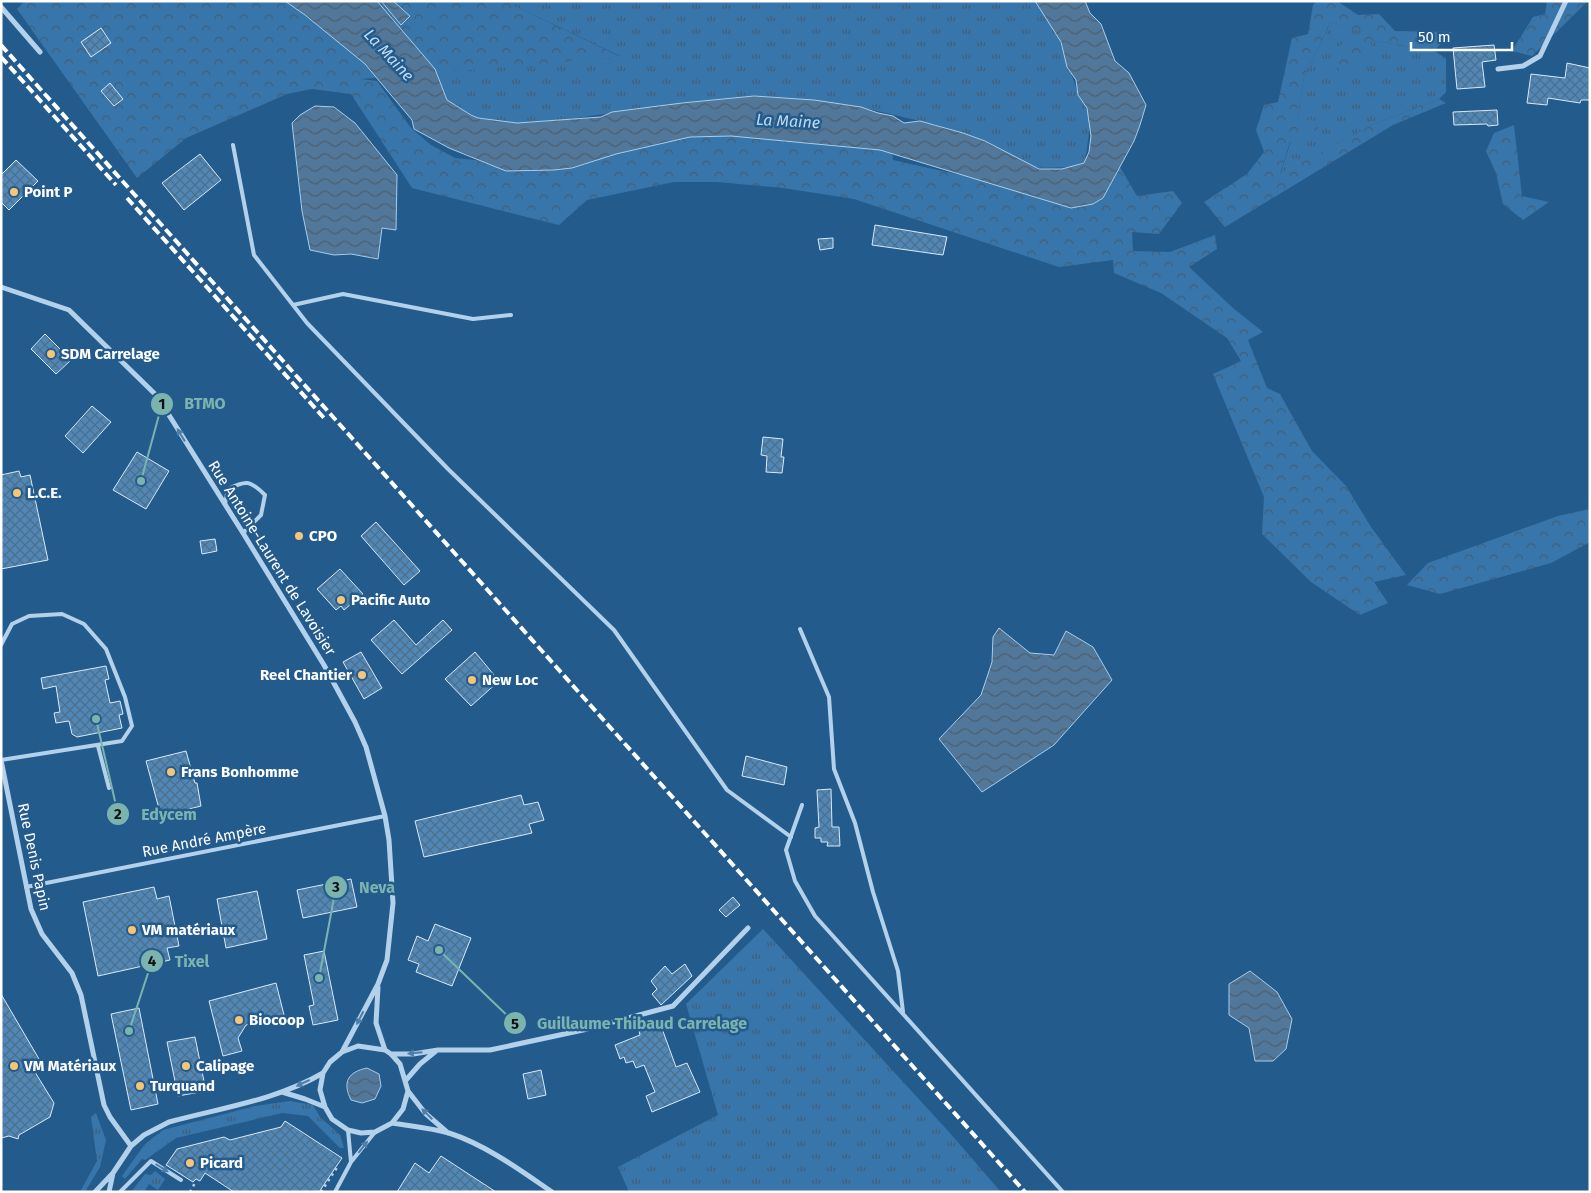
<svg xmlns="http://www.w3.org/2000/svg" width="1591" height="1193" viewBox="0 0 1591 1193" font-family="'Fira Sans',sans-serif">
<defs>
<pattern id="grass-tufts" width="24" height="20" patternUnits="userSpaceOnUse" patternTransform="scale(1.25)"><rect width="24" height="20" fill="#3875aa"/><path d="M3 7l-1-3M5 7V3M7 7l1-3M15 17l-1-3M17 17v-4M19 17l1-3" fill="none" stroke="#435e76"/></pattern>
<pattern id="forest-crowns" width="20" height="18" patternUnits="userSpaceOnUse" patternTransform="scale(1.25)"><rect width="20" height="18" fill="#3875aa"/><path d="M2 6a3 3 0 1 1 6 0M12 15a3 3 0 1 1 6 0" fill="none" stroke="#435e76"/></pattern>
<pattern id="water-waves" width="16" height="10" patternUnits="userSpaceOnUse" patternTransform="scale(1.25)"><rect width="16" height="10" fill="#51779a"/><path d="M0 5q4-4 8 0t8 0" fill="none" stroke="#4e5f6f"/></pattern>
<pattern id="building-cross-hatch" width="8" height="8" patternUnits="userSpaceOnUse" patternTransform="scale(1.25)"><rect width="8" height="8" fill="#5087b6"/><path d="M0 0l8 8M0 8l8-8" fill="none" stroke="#4e6f8c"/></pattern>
</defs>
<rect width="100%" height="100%" fill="#245b8d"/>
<path fill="url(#grass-tufts)" d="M505 1H1036L1059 39 1079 96 1086 105 1090 125 1085 162 1073 167 1035 168 985 141 937 125 856 106 771 97 754 96 682 103 569 119 517 123 478 118 448 102 435 69 620 56Z
M1331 22 1364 32 1371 40 1434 51 1446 58V92L1439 99 1374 124 1280 175 1297 122 1304 77Z
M763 929 949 1132 1001 1192H629L618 1167 718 1115 686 1004Z
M290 1101 313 1105 320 1117 340 1135 344 1148H340L308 1116 282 1113 176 1138 145 1160 142 1159 125 1179 122 1176 145 1144 163 1130 255 1106Z
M96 1113 106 1140 100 1167 85 1192H80L97 1161 91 1117Z
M155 1171 165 1179 158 1190 149 1184 144 1192H131L145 1174 151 1175Z"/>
<path fill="url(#forest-crowns)" d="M25 1H505L621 57 361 79 377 81 411 128 431 145 455 158 513 164 717 129 891 143 893 160 960 175 979 168 1072 201 1117 162 1137 196 1173 191 1182 203 1159 234 1132 232 1133 251 1170 252 1215 235 1217 249 1189 267 1233 308 1263 332 1248 340 1267 388 1280 394 1312 451 1346 486 1371 527 1406 575 1374 582 1388 603 1360 615 1311 582 1262 534 1264 497 1213 374 1241 361 1227 338 1161 293 1114 273 1113 260 1059 267 854 199 783 188 717 182H674L587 200 559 225 412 188 351 94 312 89 287 94 186 138 137 178 17 9Z
M1317 1H1337L1358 15 1379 14 1395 31 1452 32 1434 51 1371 40 1372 56 1340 79 1336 48 1363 32 1331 22 1304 77 1297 122 1311 119 1320 130 1290 142 1280 174 1374 124 1439 99 1446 103 1393 125 1225 227 1204 202 1247 174 1264 152 1256 130 1264 105 1278 102 1292 38 1308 34 1313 5Z
M1547 1H1588L1532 56 1512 51 1533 17 1545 14Z
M1514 125 1522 196 1549 202 1523 220 1503 204 1496 173 1486 151 1494 133Z
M1590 509V542L1551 563 1440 594 1407 585 1428 563 1558 516Z"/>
<path fill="url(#water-waves)" stroke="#a7cdec" d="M285 1H377L435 69 447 100 471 115 478 118 517 123 601 117 612 112 682 103 754 96 814 100 861 107 878 113 893 116 904 123 920 121 963 133 985 141 1039 169H1062L1084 163 1089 152 1091 136 1087 108 1078 95 1076 80 1067 67 1061 42 1035 1H1085L1090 13 1101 24 1115 61 1129 73 1146 105 1140 125 1134 141 1103 198 1093 204 1071 208 880 150 731 136 690 137 616 154 572 168 554 170 506 171 449 148 414 129 412 120 365 64 305 15Z
M381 1H393L410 16 401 25Z
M315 106 334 107 355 123 397 175 396 230 382 228 378 259 351 254 334 255 310 250 302 211 292 123 300 115Z
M999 628 1030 653 1054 655 1066 631 1093 647 1112 680 1054 745 982 792 939 739 981 695 992 662 993 637Z
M1250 971 1277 992 1292 1019 1286 1049 1273 1061H1255L1249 1028 1229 1015V984Z
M367 1068 379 1074 381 1086 375 1099 362 1103 351 1100C342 1082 348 1072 367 1068Z"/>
<path fill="url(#building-cross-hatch)" stroke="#d8e9f8" d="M101 28 111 43 91 57 81 42Z
M1494 45 1496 60 1482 62 1485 87 1457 89 1453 48Z
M1567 63 1590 68V100H1581L1580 103 1548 98 1547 105 1527 103 1531 74 1565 78Z
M110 83 123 99 114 106 101 91Z
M1497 110 1498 125 1488 126 1487 124 1454 125 1453 112Z
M200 154 221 180 184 210 162 183Z
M16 160 38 181 9 210 1 202V175Z
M875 225 947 237 943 255 872 245Z
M833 238V248L820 250 818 239Z
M45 334 71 360 56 374 31 349Z
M92 406 111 422 83 453 65 436Z
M763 437 783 439 781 457H784L782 473 766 472 767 456 761 455Z
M137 452 169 471 146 509 113 490Z
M19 471 21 477 30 475 48 560 1 569V475Z
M376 522 420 571 404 585 361 536Z
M215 539 217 551 202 554 200 541Z
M340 569 363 594 344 610 341 606 336 610 317 589Z
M394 620 416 645 443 620 452 630 402 674 371 640Z
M361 652 382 688 364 699 343 662Z
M475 652 499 681 471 706 445 679Z
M106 666 109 679 105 680 110 703 120 701 123 714 119 715 122 728 77 737 72 734 69 721 56 723 54 713 60 712 56 686 43 689 41 678Z
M186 751 195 783H197L201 806 161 816 146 761Z
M746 756 787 767 784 785 742 776Z
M831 789 832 827H839L840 846H827L828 842H821V838H815V828L819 827 817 790Z
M521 795 524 805 538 802 544 820 529 824 532 833 424 857 415 821Z
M351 879 357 907 303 918 297 890Z
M154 887 157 899 169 896 179 946 167 948 170 960 98 976 83 902Z
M257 891 267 939 226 948 217 899Z
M733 897 740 905 726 917 719 910Z
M435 924 471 938 452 986 416 972 419 964 408 960 417 936 428 941Z
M324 951 338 1020 313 1025 309 1006 314 1005 304 955Z
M685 964 692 976 661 1005 652 994 657 989 651 981 665 966 672 974Z
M276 983 284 1015 246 1025 238 1038 242 1051 223 1056 209 1001Z
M1 994 39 1059 30 1064 54 1103 50 1117 19 1135 18 1139 9 1136 1 1138Z
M139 1008 158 1104 131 1110 111 1014Z
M660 1023 676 1067 687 1063 700 1092 652 1112 646 1096 655 1092 644 1065 636 1068 633 1061 626 1063 624 1057 620 1059 615 1045 640 1035 639 1031Z
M195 1037 206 1091 178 1096 167 1042Z
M541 1070 546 1095 528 1099 523 1074Z
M285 1121 342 1158 319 1192H234L205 1173 200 1181 196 1179 193 1182 166 1165 177 1149 224 1137 230 1140 281 1127Z
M441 1156 496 1192H397L415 1163 429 1173Z"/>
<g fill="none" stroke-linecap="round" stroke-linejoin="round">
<path stroke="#b3d1eb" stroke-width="2.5" stroke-dasharray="2.5 4" stroke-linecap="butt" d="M190 1192 196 1181
M321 1192 338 1166"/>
<path stroke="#b3d1eb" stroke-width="4" d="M233 145 254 255 307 323 448 469 614 630 727 790 791 837
M293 305 343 294 473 319 511 315
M225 504 228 489C246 480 250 480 265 495L261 515 243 533
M800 629 829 697 834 769 855 823 873 892 898 971 903 1012
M1 645 12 624 29 616 62 614 84 624 106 649 125 697 132 726 122 741 1 760
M98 746 109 788
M802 805 786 850 795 881 815 916 1063 1192
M26 887 385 816
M348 1130 351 1162
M120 1192 151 1161 181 1180
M335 1192 351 1162 375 1132"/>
<path stroke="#b3d1eb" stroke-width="5" d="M1 7 40 52
M1498 69 1523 66 1540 56 1566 1
M1 287 69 310 157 396 243 533 324 665 355 722 366 747 385 816 389 840 393 903 387 960 378 984 342 1052
M1 760 31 909 42 934 72 973 81 995 104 1105 110 1117 131 1146
M378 987 376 1023 385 1050
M391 1054H413L438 1050H490L583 1030 673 1006 748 928
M406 1080 420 1064 436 1051
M408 1091 425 1113 448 1133
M282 1092 305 1099 325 1107 332 1119 348 1130 361 1133 375 1132 392 1123 403 1109 408 1091 400 1064 391 1054 385 1050 358 1046 342 1052 330 1062 323 1073 320 1090 325 1107
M392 1123C410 1126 431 1128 449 1133 486 1145 520 1170 552 1192
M95 1192 113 1173 131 1146 144 1135 169 1122C221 1108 277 1100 323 1073
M109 1192 113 1173"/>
<path stroke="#fff" stroke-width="4" stroke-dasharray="9 4" stroke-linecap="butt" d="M1 45 1025 1192
M1 57 116 185
M127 198 324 418"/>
</g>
<defs><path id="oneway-solid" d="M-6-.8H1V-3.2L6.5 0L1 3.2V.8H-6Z" transform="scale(1.25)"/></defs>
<g fill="#4f7ea9">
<use href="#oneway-solid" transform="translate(181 435) rotate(-122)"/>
<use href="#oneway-solid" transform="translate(360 1018) rotate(117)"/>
<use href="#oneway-solid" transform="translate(415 1053) rotate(175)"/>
<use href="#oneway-solid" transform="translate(303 1083) rotate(155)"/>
<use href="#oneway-solid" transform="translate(427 1114) rotate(-135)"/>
<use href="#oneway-solid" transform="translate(363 1147) rotate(-52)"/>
<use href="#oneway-solid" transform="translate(162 1168) rotate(32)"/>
</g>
<g fill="#f6c676" stroke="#245b8d" stroke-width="2">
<circle cx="14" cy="192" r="5"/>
<circle cx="51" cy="354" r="5"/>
<circle cx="17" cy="493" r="5"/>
<circle cx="299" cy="536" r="5"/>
<circle cx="341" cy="600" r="5"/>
<circle cx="362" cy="675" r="5"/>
<circle cx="472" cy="680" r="5"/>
<circle cx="171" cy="772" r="5"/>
<circle cx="132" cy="930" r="5"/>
<circle cx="239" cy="1020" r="5"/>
<circle cx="14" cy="1066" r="5"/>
<circle cx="186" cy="1066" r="5"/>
<circle cx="140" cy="1086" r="5"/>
<circle cx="190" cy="1163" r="5"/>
</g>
<g text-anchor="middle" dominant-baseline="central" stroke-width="5" stroke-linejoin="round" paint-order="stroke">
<g font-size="15" font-weight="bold" fill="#fff" stroke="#245b8d" text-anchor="start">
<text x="24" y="192">Point P</text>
<text x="61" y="354">SDM Carrelage</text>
<text x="27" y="493">L.C.E.</text>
<text x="309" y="536">CPO</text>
<text x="351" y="600">Pacific Auto</text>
<text x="352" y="675" text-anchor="end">Reel Chantier</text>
<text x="482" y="680">New Loc</text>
<text x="181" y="772">Frans Bonhomme</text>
<text x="142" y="930">VM matériaux</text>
<text x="249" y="1020">Biocoop</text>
<text x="24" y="1066">VM Matériaux</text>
<text x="196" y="1066">Calipage</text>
<text x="150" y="1086">Turquand</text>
<text x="200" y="1163">Picard</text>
</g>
<g font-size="15" fill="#fff" stroke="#245b8d">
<text transform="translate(272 558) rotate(58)">Rue Antoine-Laurent de Lavoisier</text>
<text transform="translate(204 840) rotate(-11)">Rue André Ampère</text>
<text transform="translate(34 857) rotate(78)">Rue Denis Papin</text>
</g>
<g font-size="16" font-style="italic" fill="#bfdbf2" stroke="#245b8d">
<text transform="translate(389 55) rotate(47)">La Maine</text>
<text transform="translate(788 121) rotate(3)">La Maine</text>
</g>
</g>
<path fill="none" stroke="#7bb4af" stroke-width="2" d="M141 481L162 404M96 719L118 814M319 978L336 887M129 1031L152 961M439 950L515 1023"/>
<g fill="#7bb4af" stroke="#245b8d" stroke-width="2">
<circle cx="141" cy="481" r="5"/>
<circle cx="96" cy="719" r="5"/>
<circle cx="319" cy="978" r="5"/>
<circle cx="129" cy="1031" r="5"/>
<circle cx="439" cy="950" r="5"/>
<circle cx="162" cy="404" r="12"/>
<circle cx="118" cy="814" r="12"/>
<circle cx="336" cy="887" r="12"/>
<circle cx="152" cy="961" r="12"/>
<circle cx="515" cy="1023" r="12"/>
</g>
<g font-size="15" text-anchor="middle" font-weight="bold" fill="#111">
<text x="162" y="409">1</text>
<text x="118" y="819">2</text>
<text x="336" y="892">3</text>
<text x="152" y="966">4</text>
<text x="515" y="1029">5</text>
</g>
<g font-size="16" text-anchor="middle" font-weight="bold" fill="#7bb4af" stroke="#245b8d" stroke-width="5" stroke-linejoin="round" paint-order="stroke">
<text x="205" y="409">BTMO</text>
<text x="169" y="820">Edycem</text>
<text x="377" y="893">Neva</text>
<text x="192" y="967">Tixel</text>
<text x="642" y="1029">Guillaume Thibaud Carrelage</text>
</g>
<rect width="1591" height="1193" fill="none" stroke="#ffffff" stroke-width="5"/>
<path d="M1411 42v8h101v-8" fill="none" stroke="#ffffff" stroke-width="2.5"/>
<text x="1418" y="42" font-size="15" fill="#ffffff" stroke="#245b8d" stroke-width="4" paint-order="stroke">50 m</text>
</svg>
